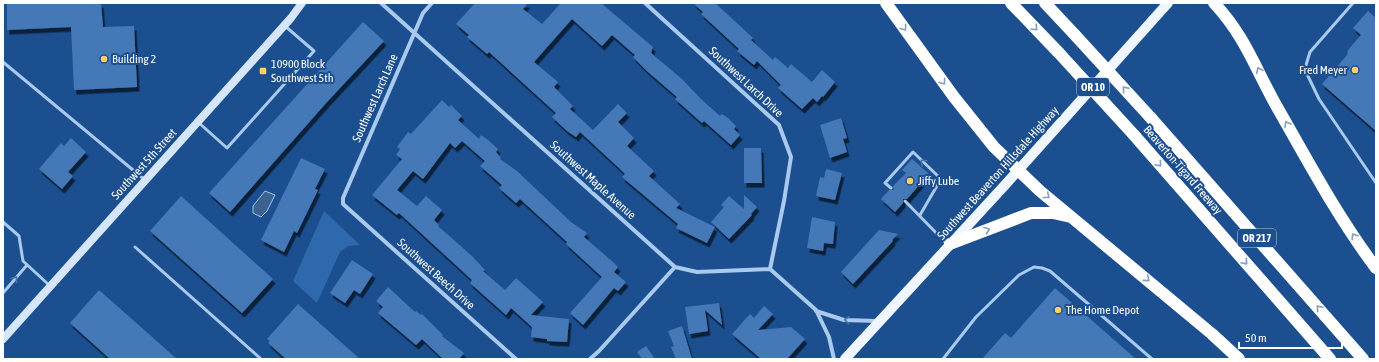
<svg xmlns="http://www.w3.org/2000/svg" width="1379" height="362" viewBox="0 0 1379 362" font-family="'Asap Condensed',sans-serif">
<defs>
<filter id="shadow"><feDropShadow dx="2.5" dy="4.5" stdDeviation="0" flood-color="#0009"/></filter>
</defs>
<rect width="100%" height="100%" fill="#1b4f8f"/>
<path fill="#2e69ad" d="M324 211 360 245 348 246 340 252 317 303 293 281Z"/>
<path fill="#3c6290" stroke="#9cc4f0" d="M265 191 275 195 267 211 261 217 253 213V206Z"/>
<path fill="#4478b7" filter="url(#shadow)" d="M7 3H101L103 27 134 26 137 87 74 90 71 27 7 30Z
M475 3H528L523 9 542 24 561 3H601L653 47 651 53 682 79 701 99 720 116 722 114 728 118 736 126 734 129 740 135 731 145 704 121 702 123 675 99 677 97 648 72 633 57 635 55 612 35 602 46 572 19 534 62 558 82 554 87 573 106 570 109 593 130 618 104 627 113 618 122 634 138 627 146 654 171 649 176 680 204 676 208 715 227 707 243 676 228 678 224 622 177 625 174 619 168 580 132 576 137 567 131 552 117 556 113 489 52 487 54 467 37 469 35 456 24Z
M693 3H715L738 24 753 38 751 40 773 60 775 57 788 68 791 64 812 82 822 70 835 82 823 97 822 96 817 102 813 98 802 109 778 88 781 85 757 61 754 65 737 51 739 49 701 14 703 12Z
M1368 11 1376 18V131L1322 84 1347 55 1348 50 1361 35 1353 28Z
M363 22 384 41 327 102 230 212 209 193Z
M442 100 449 107 451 105 462 116 458 120 479 139 481 135 488 140 498 149 496 152 501 158 500 159 517 171 571 222 587 233 584 237 613 262 618 267 614 272 626 282 618 291 614 288 583 325 570 313 602 277 566 244 567 242 520 199 516 203 499 188 502 185 480 166 485 161 462 141 455 148 450 143 423 179 413 171 397 190 417 206 426 196 442 210 434 220 439 225 438 226 472 256 485 270 483 271 505 290 516 278 543 302 531 315 569 319 567 342 547 341V339L531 337 532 327 511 308 506 315 470 283 472 280 399 213 397 215 372 195 402 159 396 155 400 149 397 147 408 132 411 134Z
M841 118 847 138 843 139 847 152 830 158 820 125Z
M71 138 86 152 68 172 73 176 62 189 39 169 61 143 64 146Z
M744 148H761L762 183H744Z
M301 158 325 169 315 189 318 190 297 233 294 231 284 252 261 240Z
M912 159 929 174 907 199H903V203L895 212 881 199 889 190H894L893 186 906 173 902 170Z
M826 169 842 173 835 200 816 196 820 177 824 178Z
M744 195 757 207 751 214 752 215 729 239 711 222 724 207 721 205 729 196 744 209Z
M181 196 273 279 242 313 150 231Z
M812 217 835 222 833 244 824 243 823 251 807 248Z
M879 230 898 234 892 240 893 241 853 284 841 272Z
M352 260 373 274 360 294 354 290 345 303 330 293Z
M388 287 415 312 416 311 421 315 422 314 443 335 442 336 464 353 459 359H443L422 339 416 345 378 313 383 307 376 301Z
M1055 288 1136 359H982L1005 333 1011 338Z
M99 290 177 359H110L70 323Z
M719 303 722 325 705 310 708 331 689 334 685 307Z
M298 304 360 359H286L268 343 270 341 267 339Z
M764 306 773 314 758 330 791 327 805 339 787 359H761L732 334 750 314 754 318Z
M682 326 692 359H676L671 347 674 346 668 331Z
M646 346 655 359H642L637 352Z"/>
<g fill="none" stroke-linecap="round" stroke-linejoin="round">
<path stroke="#a9c9ee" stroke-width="3" d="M1353 3 1310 52 1306 65V72L1319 99 1376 183
M3 62 145 180
M198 122 227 148 314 51 285 26
M891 188 885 183 913 152 941 179 920 215
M905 201 947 244
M3 222 19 236 23 261 49 285
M135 247 261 359
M3 293 27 265
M943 359 976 317 1019 275 1034 267 1042 268 1050 271 1152 359"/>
<path stroke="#a9c9ee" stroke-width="4" d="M381 3 675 267 697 272 770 269 816 310 829 337 834 359
M432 3 423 13 343 198V204L516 359
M645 3 779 125 791 157 784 201 770 269
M816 311 844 320 877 321
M590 359 599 351 675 267"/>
<path stroke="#d6e6fa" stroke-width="8" d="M3 339 291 18 302 3"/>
<path stroke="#f0f6ff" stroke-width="10" d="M845 359 1005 185 1168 3"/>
<path stroke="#fff" stroke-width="12" d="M886 3 954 97 994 147 1040 191 1212 334 1239 359
M1011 3 1059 53
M1045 3 1075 35
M1214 3C1245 36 1255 68 1277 107 1308 161 1338 218 1376 268
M1151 118 1363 359
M1134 135 1330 359
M950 244 1031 213H1053L1071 217"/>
<path stroke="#fff" stroke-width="12" d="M1075 35 1151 118
M1059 53 1134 135"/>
</g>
<defs><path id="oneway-chevron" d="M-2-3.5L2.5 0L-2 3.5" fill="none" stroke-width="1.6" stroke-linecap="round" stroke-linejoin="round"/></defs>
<g stroke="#829ec1">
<use href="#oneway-chevron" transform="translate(904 28) rotate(54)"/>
<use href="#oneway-chevron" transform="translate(1035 28) rotate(46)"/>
<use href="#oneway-chevron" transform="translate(1259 70) rotate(-117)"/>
<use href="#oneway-chevron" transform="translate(943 82) rotate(54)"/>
<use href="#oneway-chevron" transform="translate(1125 89) rotate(-131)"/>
<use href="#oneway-chevron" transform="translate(1287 124) rotate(-120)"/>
<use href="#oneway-chevron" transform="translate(1159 164) rotate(49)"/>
<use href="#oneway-chevron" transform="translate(1047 196) rotate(39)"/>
<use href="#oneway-chevron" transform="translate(987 230) rotate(-21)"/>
<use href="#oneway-chevron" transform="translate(1354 236) rotate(-124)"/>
<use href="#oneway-chevron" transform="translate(1245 262) rotate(49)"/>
<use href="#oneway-chevron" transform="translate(1147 279) rotate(40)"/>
<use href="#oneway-chevron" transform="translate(1319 308) rotate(-131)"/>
</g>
<g stroke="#4674ac">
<use href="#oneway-chevron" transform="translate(923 162) rotate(-137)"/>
<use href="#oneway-chevron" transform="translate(15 279) rotate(-49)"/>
<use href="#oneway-chevron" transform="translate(847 320) rotate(-175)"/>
</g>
<g fill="#ffd166" stroke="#1b4f8f" stroke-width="1.5">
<circle cx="104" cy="59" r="4"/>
<circle cx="1355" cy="70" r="4"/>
<rect x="259" y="67" width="8" height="8" rx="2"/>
<circle cx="910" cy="181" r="4"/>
<circle cx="1058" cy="310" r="4"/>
</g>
<g text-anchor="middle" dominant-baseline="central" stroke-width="4" stroke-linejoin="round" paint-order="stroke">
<g fill="#1b4f8f" stroke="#bbcadd" stroke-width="1">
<rect x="1077" y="78" width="32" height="18" rx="3"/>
<rect x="1238" y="229" width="38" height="18" rx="3"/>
</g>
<g font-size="11" font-weight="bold" fill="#fff">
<text x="1093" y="87">OR 10</text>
<text x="1257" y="238">OR 217</text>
</g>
<g font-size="12" fill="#fff" stroke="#1b4f8f" text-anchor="start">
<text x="112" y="59">Building 2</text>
<text x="271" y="64">10900 Block<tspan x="271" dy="14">Southwest 5th</tspan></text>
<text x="1347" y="70" text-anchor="end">Fred Meyer</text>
<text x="918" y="181">Jiffy Lube</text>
<text x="1066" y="310">The Home Depot</text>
</g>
<g font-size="12" fill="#fff" stroke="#1b4f8f">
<text transform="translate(746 82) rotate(43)">Southwest Larch Drive</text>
<text transform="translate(375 98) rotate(-66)">Southwest Larch Lane</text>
<text transform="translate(144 164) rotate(-48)">Southwest 5th Street</text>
<text transform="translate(1183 170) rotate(49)">Beaverton-Tigard Freeway</text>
<text transform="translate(998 173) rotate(-48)">Southwest Beaverton Hillsdale Highway</text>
<text transform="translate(593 180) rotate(42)">Southwest Maple Avenue</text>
<text transform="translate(436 274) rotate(42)">Southwest Beech Drive</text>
</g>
</g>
<rect width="1379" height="362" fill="none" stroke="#ffffff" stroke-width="8"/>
<path d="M1239 342v6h103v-6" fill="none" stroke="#ffffff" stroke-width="2"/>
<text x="1245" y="342" font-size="12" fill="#ffffff" stroke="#1b4f8f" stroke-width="3" paint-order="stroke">50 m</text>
</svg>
